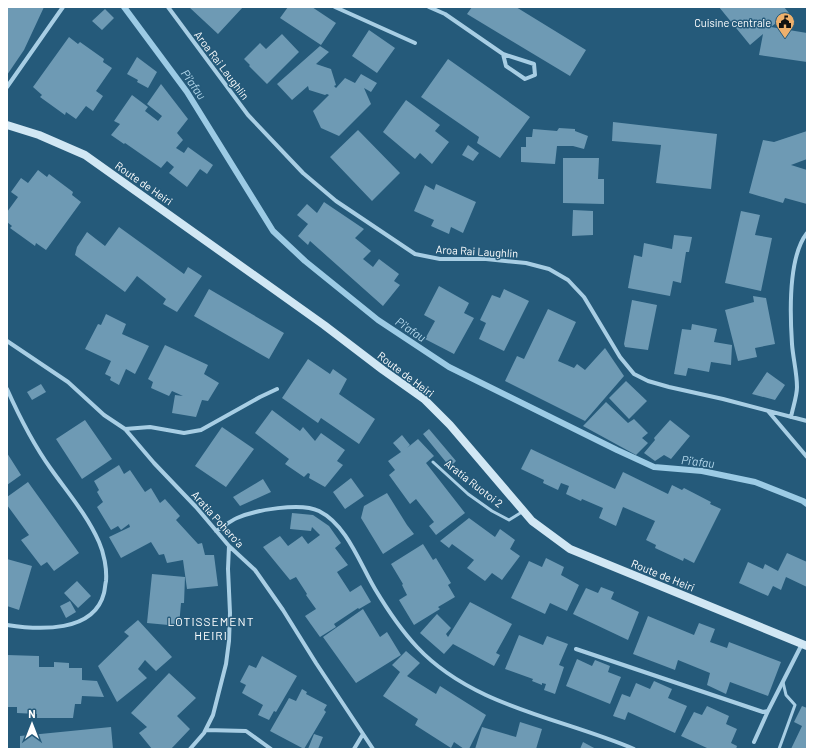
<svg xmlns="http://www.w3.org/2000/svg" width="814" height="756" viewBox="0 0 814 756" font-family="Barlow,sans-serif">
<rect width="100%" height="100%" fill="#255a7a"/>
<g fill="none" stroke-linecap="round" stroke-linejoin="round">
<path stroke="#9ccbe5" stroke-width="6" d="M124 7 187 92 273 231 305 261 378 320 449 367 617 450 654 467 702 471 755 482 803 501 807 504"/>
</g>
<path fill="#6e9ab4" d="M7 7H44L24 50 7 75Z
M189 7H243L218 34Z
M288 7H312L336 23 321 45 280 18Z
M472 7H516L586 50 570 76 467 14Z
M719 7H784L789 13 771 27 807 33V62L759 55 763 34 750 45Z
M105 9 114 18 102 30 92 21Z
M369 30 395 48 377 73 352 56Z
M282 34 299 52 267 84 249 66 250 65 244 59 260 43 266 49Z
M69 37 78 44 80 42 104 59 103 62 112 68 96 91 103 96 93 111 86 106 76 119 66 112 65 115 40 97 42 95 33 87Z
M320 46 329 52 316 64 331 69 336 85 334 86 336 88 345 78 355 83 361 74 377 83 371 92 364 88 371 104 339 136 321 128 313 111 329 95 327 94 325 95 309 90 308 86 292 100 277 84Z
M137 57 157 72 148 88 137 82 138 80 127 74Z
M448 59 530 117 500 158 477 143 479 137 421 97Z
M161 84 188 119 177 133 183 140 176 148 184 153 188 147 213 165 207 174 200 169 187 187 169 173 174 167 167 161 161 168 125 143 124 144 111 135 120 124 114 121 132 95 148 107 145 111 158 121 162 116 147 104Z
M406 100 440 125 435 131 449 142 432 164 420 153 415 159 383 132Z
M613 122 717 134 711 189 656 183 661 145 612 141Z
M559 128 575 129V131L588 136 584 149 573 146H557L555 164 521 162V147H526V137H532L533 129 557 131Z
M358 130 400 173 372 201 330 157Z
M807 131V159L791 165 807 170V204L785 198 783 203 749 193 763 140 774 142Z
M468 145 479 153 473 161 462 155Z
M563 158H599L598 179H604V204L563 203Z
M38 170 47 177 49 174 73 192 72 195 81 202 46 250 36 243 35 246 10 228 12 226 7 222V212L18 197 11 192 21 178 28 183Z
M436 184 476 202 463 233 451 227 449 234 431 226 434 220 414 211 425 185 434 190Z
M324 202 364 229 355 238 371 251 363 259 373 267 379 259 399 274 394 281 400 285 383 306 310 241 308 245 298 236 308 224 297 215 307 204 317 213Z
M573 210 593 211V235L572 236Z
M741 211 760 215 755 235 772 238 761 291 725 283Z
M119 227 184 274 188 267 202 276 177 312 163 304 166 299 137 276 125 292 75 255 77 247 87 232 105 246Z
M674 235 692 237 689 252H686L681 283 673 281 670 296 628 288 634 255 642 257 644 243 672 249Z
M439 286 469 303 464 313 474 318 454 354 425 339 435 321 424 315Z
M209 289 284 333 269 359 194 316Z
M504 289 529 301 504 351 479 339 486 323 480 320 492 295 500 298Z
M753 296 766 298 775 344 755 348 757 357 738 361 725 310 754 302Z
M632 300 657 305 648 350 625 347 624 344Z
M548 309 576 322 558 361 574 368 577 364 585 370 605 348 624 376 585 421 505 381 517 356 524 359Z
M106 314 126 324 122 334 149 346 135 374 126 369 119 385 110 380 111 377 105 374 111 361 85 349 98 324 101 325Z
M692 324 717 329 714 342 732 345 731 365 711 362 709 372 688 368 686 376 674 374 682 329 691 330Z
M165 345 208 365 204 374 219 383 208 401 202 400 196 417 172 413 175 395 183 396 172 391 169 396 151 388 153 382 148 379Z
M308 359 330 374 333 369 347 379 339 394 375 419 359 444 321 418 318 423 282 398Z
M767 372 785 385 775 400 752 394Z
M626 381 647 401 629 419 609 398Z
M41 384 46 392 32 400 27 392Z
M606 402 628 423 634 419 648 433 642 438 648 443 636 455 583 426Z
M272 410 300 431 303 427 315 441 321 433 345 450 337 461 343 465 325 487 309 478 310 474 308 473 304 477 285 464 289 459 255 433Z
M85 420 112 459 82 479 56 439Z
M670 420 690 436 671 459 664 455 655 461 644 453 655 440 654 438Z
M222 427 254 449 226 487 195 466Z
M429 429 456 461 450 467 423 434Z
M402 435 410 445 407 448 418 439 434 456 426 463 465 513 436 535 429 526 434 522 416 499 410 504 389 475 395 470 388 461 401 452 393 443Z
M531 449 615 489 623 472 668 494 672 485 682 490 684 488 711 502 710 504 721 509 694 563 684 558 683 561 655 548 656 545 646 540 655 521 623 507 616 526 599 518 603 508 582 499 581 501 566 494 569 486 561 483 558 490 543 483 544 480 521 469Z
M7 453 21 475 7 485Z
M119 465 124 474 130 470 145 492 151 488 160 503 165 499 180 516 176 520 198 544 202 543 205 555H214L218 586 187 589 183 560 167 563 164 554 159 555 151 542 121 558 109 537 130 527 129 524 121 530 118 526 111 530 97 507 103 502 97 492 99 490 94 481Z
M351 478 364 496 345 509 333 492Z
M263 479 271 492 240 506 233 497Z
M28 482 79 553 54 571 47 562 41 566 21 540 29 535 7 505V497Z
M387 493 407 525 414 534 383 554 361 518 364 506Z
M292 513 313 515 329 526 341 543 335 548 348 565 337 572 350 592 361 585 371 602 359 609 358 608 334 624 336 627 320 637 305 616 316 609 306 595 307 594 296 577 290 580 263 547 280 536 288 546 302 536 308 544 320 535 312 527 311 531 290 529Z
M469 518 495 537 500 529 515 540 510 549 520 556 502 580 492 573 485 581 467 568 474 560 452 544 449 548 440 541Z
M423 544 433 560 436 558 451 583 448 585 455 597 438 607 440 609 414 625 399 600 407 595 402 585 403 584 391 564Z
M787 553 807 562V587L786 577 781 590 773 586 768 596 739 583 748 562 763 569 765 564 778 571Z
M546 558 564 567 561 575 579 585 567 611 550 603 545 614 511 598 529 561 542 567Z
M7 559 32 566 19 610 7 606Z
M152 574 185 577 184 603H181L179 626 147 623Z
M77 581 91 596 78 608 64 593Z
M601 587 614 592 611 599 639 612 628 640 573 614 586 588 598 593Z
M70 601 76 612 66 618 60 606Z
M470 602 512 624 496 653 500 655 494 666 453 644 444 654 420 633 437 614 451 628 446 634 448 637Z
M363 609 380 637 387 632 401 655 356 683 323 637Z
M648 616 694 635 699 623 715 629 710 642 727 648 729 642 781 662 768 696 730 682 726 694 707 685 710 673 678 660 675 670 633 654Z
M138 620 172 657 156 671 145 660 138 669 147 678 117 702 98 666 129 636 124 632Z
M519 635 543 645 547 636 568 644 559 665 564 667 555 694 544 690 546 684 542 683V685L532 681 533 679 505 669Z
M406 651 420 663 407 676 436 694 440 686 486 715 469 749H464L454 742 451 748 415 725 418 719 383 696 400 672 392 665Z
M7 655 39 656V667H54V662L69 663V668H82V680L97 681 104 697 82 696 81 704H75L73 718H37V714L17 713V707H7Z
M262 656 297 676 276 712 274 711 269 720 258 715 263 705 242 693 246 685 240 682 249 665 256 668Z
M577 659 592 666 595 660 610 666 608 672 621 677 610 704 566 686Z
M169 673 196 698 177 716 190 729 171 749H152L139 733 147 727 131 713Z
M654 681 672 689 668 698 687 706 675 733 628 712 625 720 613 716 622 694 630 697 636 683 650 689Z
M302 689 307 692 306 694 327 705 324 710 326 712 304 749 270 731 289 698 296 701Z
M707 706 729 716 726 724 737 729 731 743 737 746 736 749H706L707 748 681 736 694 712 702 715Z
M802 706 807 708V749H791L802 726 794 722Z
M520 722 542 729 536 749H475L482 727 516 737Z
M111 727 113 749H20V736Z
M314 734 323 737 318 749H308Z
M583 742 596 749H580Z"/>
<g fill="none" stroke-linecap="round" stroke-linejoin="round">
<path stroke="#a8cee4" stroke-width="3" d="M433 462 468 494 492 511 509 520 522 512
M779 749 795 705 786 695 783 682"/>
<path stroke="#a8cee4" stroke-width="4" d="M168 7 248 115 303 173 336 201 415 254 440 259H486L526 263 549 269 568 280 584 297 620 357 634 374 648 381 669 387 723 399 807 421
M335 7 415 43
M429 7 445 14 503 54
M503 54 534 64 535 75 525 79 506 66Z
M7 87 63 7
M7 341 68 382 104 415 125 429 154 463 196 507 229 546 255 570 283 610 316 663 373 749
M7 389C19 416 33 444 51 469 68 493 87 515 99 542 104 553 107 569 106 581 105 585 105 589 104 593 94 633 39 630 7 625
M768 411 807 457
M791 417C793 407 797 396 797 387 797 373 793 358 792 344 790 314 788 257 807 233
M125 429 150 427 184 433 201 430 260 397 277 389
M216 531C223 527 230 521 237 518 255 510 301 502 319 511 347 525 360 564 375 589 387 609 401 630 417 647 473 707 562 718 634 749
M576 649 763 712 768 711 802 644
M206 730 246 731 271 749
M754 742 768 711
M190 749 204 733 213 715 226 664 229 641 230 613 228 569 229 546
M354 749 363 734"/>
<path stroke="#d1e7f4" stroke-width="8" d="M7 125 39 135 85 155 324 325 383 370 424 399 450 425 532 521 570 549 807 646"/>
</g>
<defs>
<symbol id="civic-pin" viewBox="-11 -11 22 30"><path d="M0 17L-7.5 6A9.5 9.5 0 1 1 7.5 6Z" fill="#eeb06c" stroke="#255a7a"/><path d="M-.6-6.5H3V-4.5H.6V-3L4-1V1h2V6H-6V1h2V-1L-.6-3ZM-1.2 2.5V6h2.4V2.5Z" fill="#111"/></symbol>
</defs>
<g fill-rule="evenodd">
<use href="#civic-pin" x="774" y="11" width="22" height="30"/>
</g>
<g text-anchor="middle" dominant-baseline="central" stroke-width="3" stroke-linejoin="round" paint-order="stroke">
<g font-size="11" fill="#fff" stroke="#255a7a" text-anchor="end">
<text x="771" y="22">Cuisine centrale</text>
</g>
<g font-size="11" fill="#fff" stroke="#255a7a">
<text transform="translate(222 65) rotate(53)">Aroa Rai Laughlin</text>
<text transform="translate(144 183) rotate(35)">Route de Heiri</text>
<text transform="translate(477 251) rotate(3)">Aroa Rai Laughlin</text>
<text transform="translate(406 374) rotate(37)">Route de Heiri</text>
<text transform="translate(474 483) rotate(38)">Aratia Ruotoi 2</text>
<text transform="translate(218 519) rotate(48)">Aratia Pohero'a</text>
<text transform="translate(663 575) rotate(22)">Route de Heiri</text>
</g>
<g font-size="12" font-style="italic" fill="#b3d8ec" stroke="#255a7a">
<text transform="translate(194 84) rotate(55)">Pi'afau</text>
<text transform="translate(411 329) rotate(34)">Pi'afau</text>
<text transform="translate(698 461) rotate(7)">Pi'afau</text>
</g>
<g font-size="12" letter-spacing="1" fill="#fff" stroke="#255a7a">
<text x="211" y="621">LOTISSEMENT<tspan x="211" dy="14">HEIRI</tspan></text>
</g>
</g>
<rect width="814" height="756" fill="none" stroke="#ffffff" stroke-width="16"/>
<g transform="translate(32 724)" stroke="#255a7a" stroke-width="3" paint-order="stroke">
<path d="M0-3L7 15L0 10L-7 15Z" fill="#ffffff"/>
<text y="-6" font-size="11" font-weight="bold" text-anchor="middle" fill="#ffffff">N</text>
</g>
</svg>
